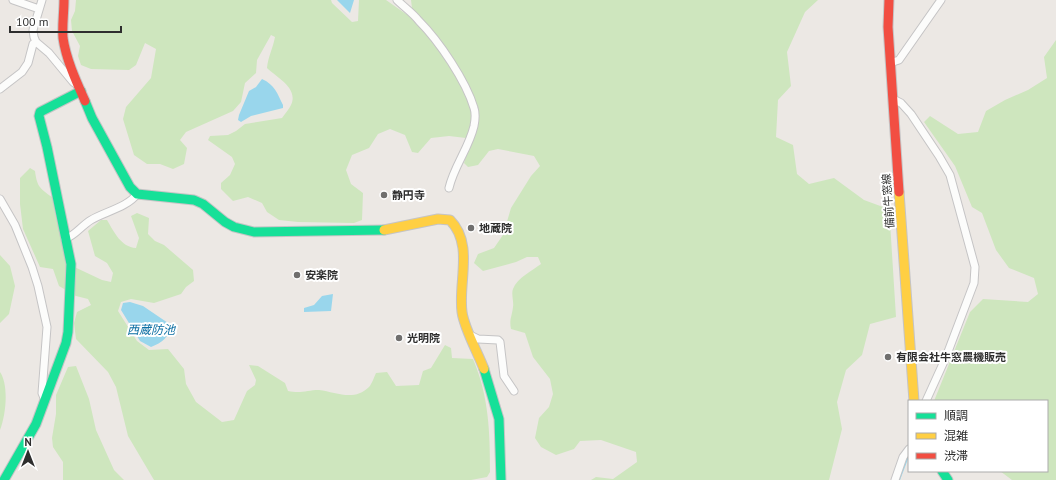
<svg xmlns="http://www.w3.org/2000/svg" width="1056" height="480" viewBox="0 0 1056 480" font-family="'PT Sans','Noto Sans JP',sans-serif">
<rect width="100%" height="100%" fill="#ece8e4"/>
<path fill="#cee6be" d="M76 0H331L332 3 352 22 358 21 359 0H386L406 14 412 8 411 0H818L805 12 787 52 791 86 778 100 776 137 793 145 797 174 809 184 834 178 864 200 883 207 890 222 896 317 870 324 862 355 846 370 837 402 842 429 829 480H591L596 477 613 479 637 462 636 452 601 440 580 441 574 449 556 455 541 447 535 438 539 418 549 407 553 394 550 379 533 357 525 333 511 329C509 320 512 316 513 307 514 302 511 294 513 289 517 278 533 270 541 264L538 257H527L516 262 483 271 474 263 478 254 494 248 503 235 511 208 531 176 540 166 534 156 498 149 489 151 478 165 468 167 464 163 470 144 466 138 449 136 431 138 418 153 412 152 405 135 390 129 378 134 369 148 352 155 346 170 351 184 363 193 362 220 354 223 298 222 279 220 267 212 262 203 248 197 233 201 221 189V183L230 175 235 164 232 157 208 140 210 136 228 135 236 131 245 124 282 118C285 114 289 109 291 105 299 88 276 77 267 68 268 57 273 48 275 37L271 35 257 60 256 73 245 83 241 102 233 111 186 132 180 140 187 148 184 164 173 169 160 164H147L134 155 123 119 126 107 151 78 156 49 145 43 136 65 129 70 91 69 81 65 78 56 80 46 72 31 71 20 75 11Z
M1056 40V480H1012L1000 471H1047V401H934L970 312 983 299 1028 302 1038 294 1034 278 1009 268 996 250 982 213 972 207 955 166 924 122 930 116 958 134 978 132 986 111 1005 100 1028 90 1047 78 1044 57Z
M30 168 35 171C37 186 39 188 52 197L56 218 68 264 102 280 111 282 113 273 107 263 95 256 88 231 101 220H107C114 232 121 247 136 248L139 238 131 216 137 213 149 218 148 234 155 241 164 245 193 270 194 281 186 287 181 294 154 303 131 299 121 302 118 311 137 341 149 350 168 349 184 369 186 384 196 402 222 422 234 420 247 391 255 385 256 380 249 365 258 366 285 383 288 391C301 394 307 390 319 390 336 392 354 402 369 387 372 384 374 377 376 373L387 372 396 386 419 385 423 371 431 368 445 345 451 348 452 358 473 359C489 396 490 433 490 472L487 477 471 480H154L128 436 116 387 108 372 76 339 74 323 77 312 91 305 88 299 76 296 59 286 53 269 40 267 23 229 20 204V178Z
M0 255 10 266 15 286 9 314 0 323Z
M76 366 89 399 96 430 114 470 124 480H63V462L53 447 52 438 56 414V395L68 367Z
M0 372C9 385 6 415 0 430Z"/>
<path fill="#99d6ec" d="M337 0H354L350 13Z
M262 79C275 85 277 93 283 105V108L251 116 241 122 238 120 239 115 249 91 256 87Z
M333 294 331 311 304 312V308L314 305 322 296Z
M130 302 143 306 171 325C170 336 162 343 151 347L140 341 121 310 123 303Z"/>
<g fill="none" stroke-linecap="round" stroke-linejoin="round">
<path stroke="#99d6ec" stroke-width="2" d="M899 480 907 459 909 457"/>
<defs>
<path id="street" d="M13 0 39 9
M42 0 33 30 34 37 36 42 49 53 73 82 76 84
M397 0C404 7 413 13 419 21 439 41 466 81 474 108 476 114 475 121 474 126 469 148 454 166 449 188
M890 63 899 60 941 0
M0 89 22 72 28 63 33 44 36 42
M893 99 901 103 911 114 939 156 950 175 975 267 974 283 946 357 926 401
M0 199 15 225 32 267 38 286 47 327 42 393 45 400
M65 239C76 235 81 226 91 220 104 212 128 207 137 194
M470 335 478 339 498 340 500 342 504 376 514 391
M895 480 903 457 909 449"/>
<path id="fast" d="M85 101 92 118 125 178 130 187 137 194 194 200 203 204 225 222 234 227 254 232 384 230
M484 369 499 419 501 480
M942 471 948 480
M4 480 36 424 66 343 68 332 71 264 47 147 39 116 40 112 81 91"/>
<path id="slow" d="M899 192 914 401
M384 230 438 219 450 220C474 244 458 282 462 312 464 328 478 353 484 369"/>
<path id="jam" d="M64 0C64 13 62 25 63 38 66 59 76 81 85 101
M889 0 888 27 899 192"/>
</defs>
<use href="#street" stroke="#c5c4c5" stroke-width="9"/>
<use href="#fast" stroke="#c5c4c5" stroke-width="11"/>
<use href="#slow" stroke="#c5c4c5" stroke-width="11"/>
<use href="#jam" stroke="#c5c4c5" stroke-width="11"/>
<use href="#street" stroke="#fcfcfb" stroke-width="7"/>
<use href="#fast" stroke="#16e098" stroke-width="9"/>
<use href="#slow" stroke="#ffcf43" stroke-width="9"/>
<use href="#jam" stroke="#f24e42" stroke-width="9"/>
</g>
<g fill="#706f6e" stroke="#fff" stroke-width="1.5">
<circle cx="384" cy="195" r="4"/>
<circle cx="471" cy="228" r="4"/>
<circle cx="297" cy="275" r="4"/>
<circle cx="399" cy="338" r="4"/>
<circle cx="888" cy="357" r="4"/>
</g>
<g text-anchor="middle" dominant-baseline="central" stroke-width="4" stroke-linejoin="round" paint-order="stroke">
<g font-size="11" font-weight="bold" fill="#2e2e2e" stroke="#fff" text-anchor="start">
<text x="392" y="195">静円寺</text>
<text x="479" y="228">地蔵院</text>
<text x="305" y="275">安楽院</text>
<text x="407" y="338">光明院</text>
<text x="896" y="357">有限会社牛窓農機販売</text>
</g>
<g font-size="11" fill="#2e2e2e" stroke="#fff">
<text transform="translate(888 201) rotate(-94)">備前牛窓線</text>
</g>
<g font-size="12" font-style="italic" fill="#0d6fa3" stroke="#fff">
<text x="151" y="329">西蔵防池</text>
</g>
</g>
<rect x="908" y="400" width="140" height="72" fill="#ffffff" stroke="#ababab"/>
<rect x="916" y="413" width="20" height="6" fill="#16e098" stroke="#ababab"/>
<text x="944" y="420" font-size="12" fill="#2e2e2e">順調</text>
<rect x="916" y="433" width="20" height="6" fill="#ffcf43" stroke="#ababab"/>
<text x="944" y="440" font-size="12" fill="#2e2e2e">混雑</text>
<rect x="916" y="453" width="20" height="6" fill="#f24e42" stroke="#ababab"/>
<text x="944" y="460" font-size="12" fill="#2e2e2e">渋滞</text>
<g transform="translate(28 452)" stroke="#ffffff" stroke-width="3" paint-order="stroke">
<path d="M0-3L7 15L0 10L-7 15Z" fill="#2e2e2e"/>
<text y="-6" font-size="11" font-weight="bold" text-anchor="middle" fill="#2e2e2e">N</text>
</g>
<path d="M10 26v6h111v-6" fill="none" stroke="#2e2e2e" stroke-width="2"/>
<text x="16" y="26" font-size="12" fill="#2e2e2e" stroke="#ffffff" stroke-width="3" paint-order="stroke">100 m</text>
</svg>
